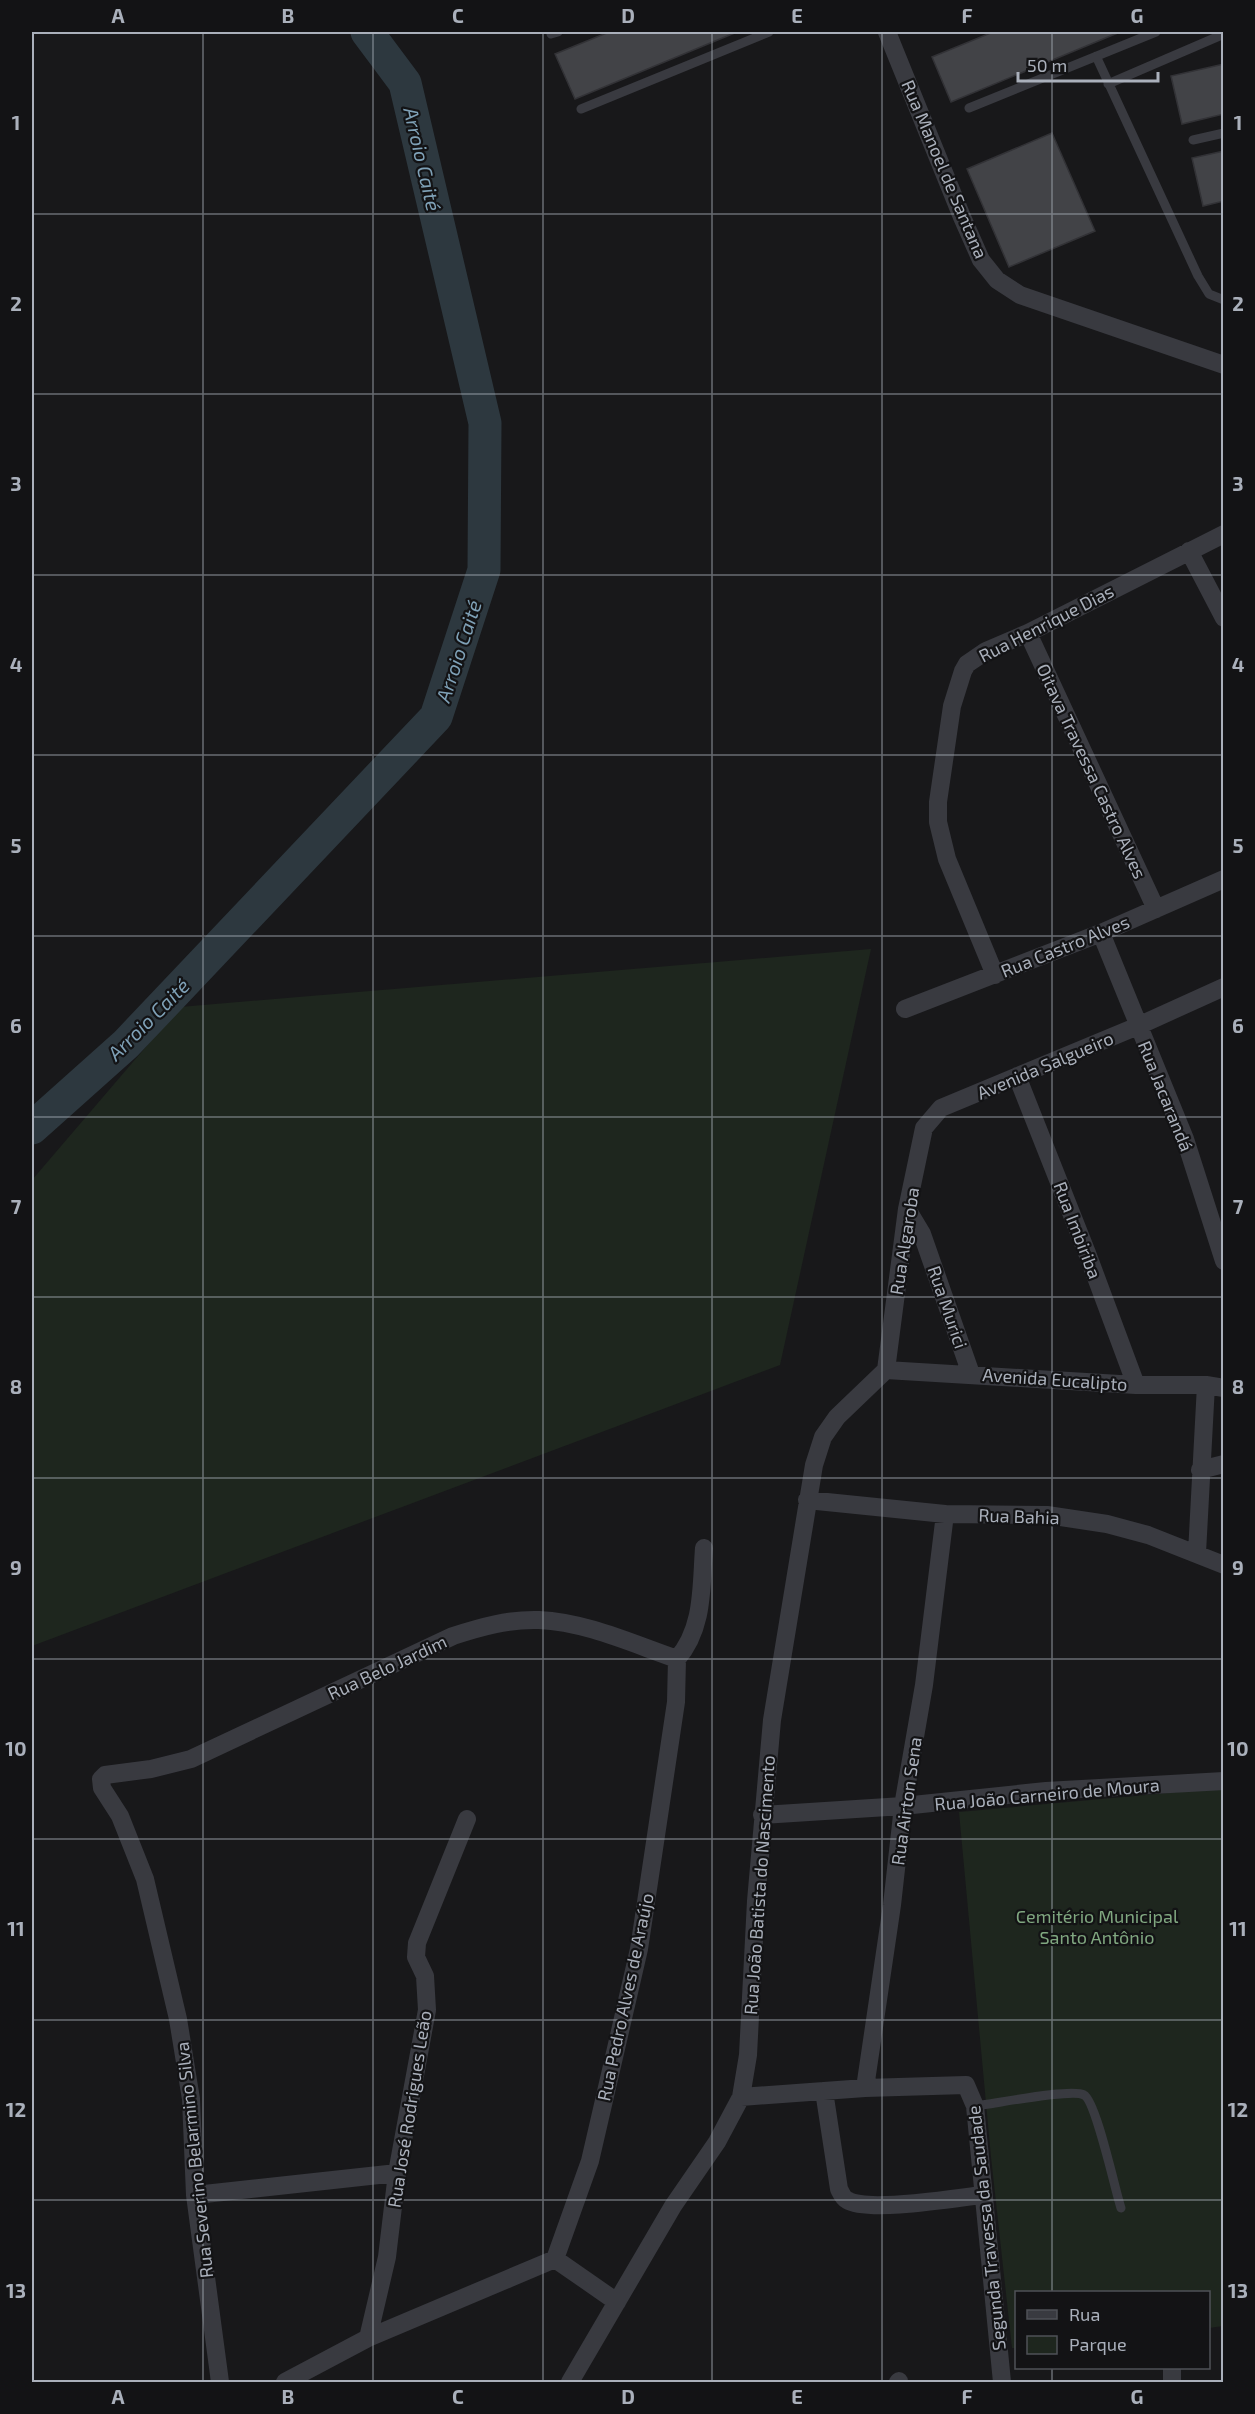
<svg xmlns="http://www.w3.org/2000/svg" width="1255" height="2414" viewBox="0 0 1255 2414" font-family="'Exo 2',sans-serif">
<rect width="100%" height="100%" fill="#18181a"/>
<path fill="#1e261e" d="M871 949 780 1365 32 1646V1180L180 1007Z
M1223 1788V2326L1209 2328 1208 2292H1016V2348H1012L991 2157 959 1812Z"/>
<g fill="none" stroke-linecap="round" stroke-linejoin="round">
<path stroke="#2d383f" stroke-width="33" d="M32 1128 126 1044 436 717 484 570 485 423 405 83 367 32"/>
</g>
<path fill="#424347" stroke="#323236" stroke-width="1.5" d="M609 32H737L575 99 555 54Z
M993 32H1120L951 102 932 57Z
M1224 64V114L1182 124 1171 76Z
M1052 133 1095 231 1009 267 967 169Z
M1224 151V201L1203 206 1192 158Z"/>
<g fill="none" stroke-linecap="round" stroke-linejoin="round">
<path stroke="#393a40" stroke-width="9" d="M551 34 558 32
M1096 56 1198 276 1209 294 1224 300
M1108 84 1224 34
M969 108 1156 32
M581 109 769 32
M1193 140 1224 133
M975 2106C994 2104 1072 2088 1084 2095 1096 2101 1115 2190 1121 2208"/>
<path stroke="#393a40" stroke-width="18" d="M887 32 962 217 981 260 997 280 1020 295 1224 365
M1189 551 1224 618
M1028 633 1156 909
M1101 933 1185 1139 1224 1261
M995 975 947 859 938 822V802L952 706 963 671 967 664 986 651 1028 633 1224 534
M905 1009 1101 933 1224 879
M1017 1076 1087 1253 1136 1385
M907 1209 922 1234 971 1374
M886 1370 907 1209 920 1147 924 1128 941 1108 1138 1026 1224 987
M886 1370 1136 1385H1206L1224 1388
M1200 1470 1224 1464
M807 1500 945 1514 1047 1515 1107 1524 1148 1535 1224 1565
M1197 1553 1206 1385
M677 1659C704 1628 701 1587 704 1548
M762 1815 903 1806 1046 1791 1224 1781
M865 2088 892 1905 903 1806 924 1685 945 1514
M824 2091 839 2189C841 2193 843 2198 847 2200 868 2213 956 2198 982 2195
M741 2097 865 2088 966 2085 975 2106 1002 2382
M195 2195 397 2173
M555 2259 617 2302
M368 2338 387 2257 397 2173 427 2010 425 1976 416 1957 417 1943 467 1819
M1172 2368V2382
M220 2382 195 2195 191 2099 178 2019 145 1879 120 1816 102 1788 101 1779 105 1775 151 1769 191 1759 453 1636C481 1627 509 1619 539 1620 586 1622 633 1644 677 1659
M285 2382 368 2338 555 2259 590 2161 639 1949 676 1702 677 1659
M570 2382 673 2206 717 2142 741 2097 748 2055 756 1901 772 1720 814 1465 823 1437 837 1417 886 1370
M898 2382 899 2381"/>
</g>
<path fill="none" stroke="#aab0bb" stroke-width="1.5" stroke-opacity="0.55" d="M203 32V2382M373 32V2382M543 32V2382M712 32V2382M882 32V2382M1052 32V2292M32 214H1224M32 394H1224M32 575H1224M32 755H1224M32 936H1224M32 1117H1224M32 1297H1224M32 1478H1224M32 1659H1224M32 1839H1224M32 2020H1224M32 2200H1224M1052 2368V2382"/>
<g text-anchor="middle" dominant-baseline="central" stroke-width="4.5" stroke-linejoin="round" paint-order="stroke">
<g font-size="18" fill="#aab0bb" stroke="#131315">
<text transform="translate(945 169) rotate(67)">Rua Manoel de Santana</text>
<text transform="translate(1046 623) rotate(-27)">Rua Henrique Dias</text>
<text transform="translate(1092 771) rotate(65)">Oitava Travessa Castro Alves</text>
<text transform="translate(1065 946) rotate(-22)">Rua Castro Alves</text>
<text transform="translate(1045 1065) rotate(-23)">Avenida Salgueiro</text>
<text transform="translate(1166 1096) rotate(68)">Rua Jacarandá</text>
<text transform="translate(1078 1230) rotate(69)">Rua Imbiriba</text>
<text transform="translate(904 1241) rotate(-81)">Rua Algaroba</text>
<text transform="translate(948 1307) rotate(71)">Rua Murici</text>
<text transform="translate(1055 1379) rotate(4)">Avenida Eucalipto</text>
<text transform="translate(1019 1516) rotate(2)">Rua Bahia</text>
<text transform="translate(387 1667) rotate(-25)">Rua Belo Jardim</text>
<text transform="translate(1047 1794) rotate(-5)">Rua João Carneiro de Moura</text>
<text transform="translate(906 1801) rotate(-82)">Rua Airton Sena</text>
<text transform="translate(759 1885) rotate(-86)">Rua João Batista do Nascimento</text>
<text transform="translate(625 1997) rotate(-78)">Rua Pedro Alves de Araújo</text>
<text transform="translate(409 2109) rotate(-81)">Rua José Rodrigues Leão</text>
<text transform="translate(194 2160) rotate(-96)">Rua Severino Belarmino Silva</text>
<text transform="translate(986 2228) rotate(-96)">Segunda Travessa da Saudade</text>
</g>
<g font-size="18" fill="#80a780" stroke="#131315">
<text x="1097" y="1916">Cemitério Municipal<tspan x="1097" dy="21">Santo Antônio</tspan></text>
</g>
<g font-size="20" font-style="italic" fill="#7fa1b7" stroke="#131315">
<text transform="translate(423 159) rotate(77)">Arroio Caité</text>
<text transform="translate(458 651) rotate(-72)">Arroio Caité</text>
<text transform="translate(148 1019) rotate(-45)">Arroio Caité</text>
</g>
</g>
<rect width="1255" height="2414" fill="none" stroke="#131315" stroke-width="66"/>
<rect x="1015" y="2291" width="195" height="78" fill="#131315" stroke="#4f5257" stroke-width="1.5"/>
<rect x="1027" y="2310" width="30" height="9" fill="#393a40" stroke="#4f5257" stroke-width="1.5"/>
<text x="1069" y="2321" font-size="18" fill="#aab0bb">Rua</text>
<rect x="1027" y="2336" width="30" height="18" fill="#1e261e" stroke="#4f5257" stroke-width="1.5"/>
<text x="1069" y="2351" font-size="18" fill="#aab0bb">Parque</text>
<path d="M1018 72v9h140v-9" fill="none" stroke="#aab0bb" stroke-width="3"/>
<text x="1027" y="72" font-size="18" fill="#aab0bb" stroke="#131315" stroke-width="4.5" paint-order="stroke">50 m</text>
<rect x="33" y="33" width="1189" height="2348" fill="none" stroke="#aab0bb" stroke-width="2"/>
<g font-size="20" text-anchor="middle" font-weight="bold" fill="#aab0bb">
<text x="118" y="23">A</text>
<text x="288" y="23">B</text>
<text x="458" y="23">C</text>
<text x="628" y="23">D</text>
<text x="797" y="23">E</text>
<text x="967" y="23">F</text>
<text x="1137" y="23">G</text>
<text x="16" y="130">1</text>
<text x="1238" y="130">1</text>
<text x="16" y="311">2</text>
<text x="1238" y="311">2</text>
<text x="16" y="491">3</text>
<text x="1238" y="491">3</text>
<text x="16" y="672">4</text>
<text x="1238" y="672">4</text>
<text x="16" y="853">5</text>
<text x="1238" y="853">5</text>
<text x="16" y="1033">6</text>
<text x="1238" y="1033">6</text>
<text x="16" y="1214">7</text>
<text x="1238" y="1214">7</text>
<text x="16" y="1394">8</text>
<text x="1238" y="1394">8</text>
<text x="16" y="1575">9</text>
<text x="1238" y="1575">9</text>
<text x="16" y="1756">10</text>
<text x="1238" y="1756">10</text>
<text x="16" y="1936">11</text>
<text x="1238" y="1936">11</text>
<text x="16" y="2117">12</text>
<text x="1238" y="2117">12</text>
<text x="16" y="2298">13</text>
<text x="1238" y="2298">13</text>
<text x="118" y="2404">A</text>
<text x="288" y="2404">B</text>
<text x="458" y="2404">C</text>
<text x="628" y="2404">D</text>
<text x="797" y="2404">E</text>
<text x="967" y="2404">F</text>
<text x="1137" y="2404">G</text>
</g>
</svg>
